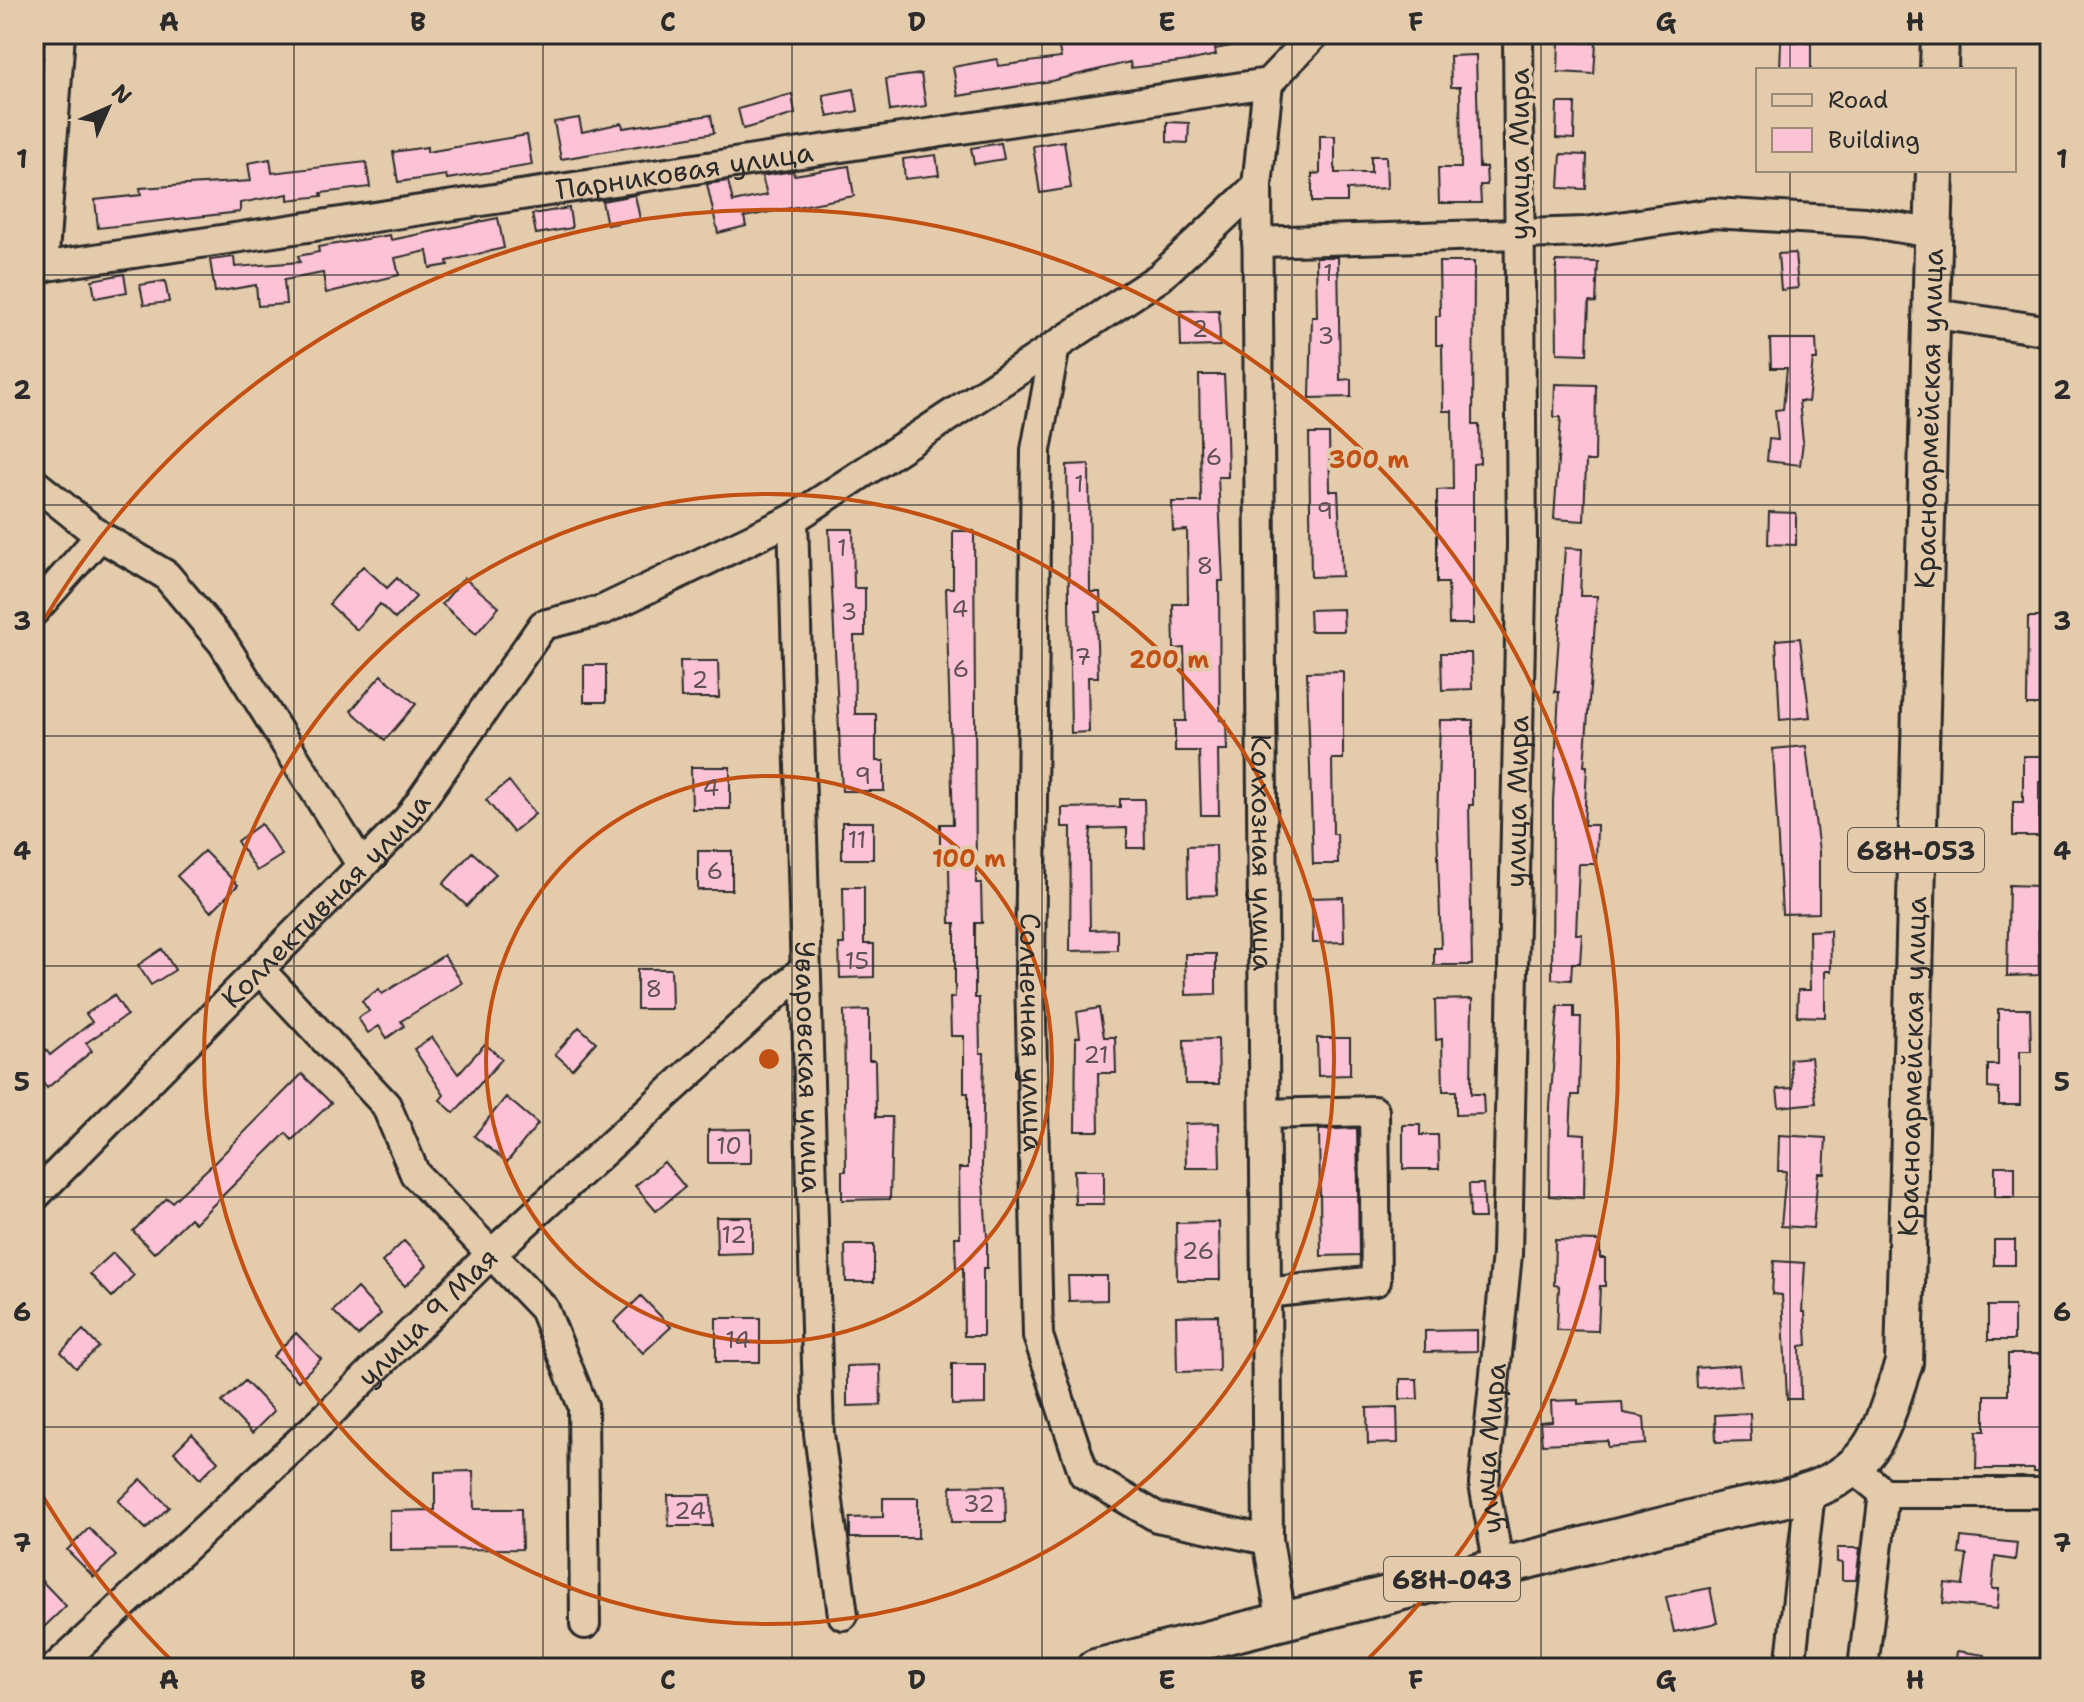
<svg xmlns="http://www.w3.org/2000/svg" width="2084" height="1702" viewBox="0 0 2084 1702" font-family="'Shantell Sans',sans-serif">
<rect width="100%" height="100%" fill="#e4cbac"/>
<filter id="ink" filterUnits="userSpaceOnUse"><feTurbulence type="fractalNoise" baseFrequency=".0125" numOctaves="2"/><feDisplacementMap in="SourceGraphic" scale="16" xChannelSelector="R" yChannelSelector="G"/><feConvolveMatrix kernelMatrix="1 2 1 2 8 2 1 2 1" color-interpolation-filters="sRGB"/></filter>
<g filter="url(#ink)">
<path fill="#fcc2d6" stroke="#2b2b2b" stroke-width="2" d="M1151 34H1255L1256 41 1215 49 1216 55 1188 61 1131 68 1130 62 1051 81 958 96 953 67 997 59 998 66 1061 58 1058 43 1098 35 1099 41Z
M1559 41 1596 43 1594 74 1558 72Z
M1781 42H1811V70H1780Z
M1476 55 1479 167H1486L1487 185H1480L1481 203H1439L1438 168H1461L1460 87H1451L1450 56Z
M921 74 926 106 890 111 886 79Z
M854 89 858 111 828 117 823 95Z
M792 94 795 114 743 129 738 109Z
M1557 103H1575L1574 139 1556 138Z
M711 115 714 133 561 159 554 122 579 118 582 132 622 123 623 128Z
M1167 122 1189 123 1188 143 1167 142Z
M527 135 532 165 447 179 446 175 398 182 393 152 427 147V152Z
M1320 136H1335V173H1371V156H1386L1387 188 1347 190V202H1312V174L1320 173Z
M1064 141 1071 188 1040 193 1033 146Z
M1001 143 1004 159 974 164 971 148Z
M1561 154 1587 155 1586 189 1559 188Z
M936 155 939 175 905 179 903 159Z
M270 159 272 173 366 162 370 187 321 193 322 196 288 200V194L240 203V212L98 228 95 200 141 195 140 188 251 181 248 163Z
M849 166 854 196 744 217 746 226 718 233 707 184 728 181 733 202 767 195 762 176 793 171 794 175Z
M635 195 640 219 607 225 602 201Z
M569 208 572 228 536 234 532 214Z
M498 218 504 248 447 261 448 265 430 268 427 251 395 258 399 275 326 293 323 273 284 280 286 304 258 306 256 285 215 292 210 260 234 257 235 267 300 262 298 256 319 252 318 247 390 235 391 240Z
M1795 253 1798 288 1781 290 1778 254Z
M1316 257H1338L1340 380 1351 379V397L1310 398 1312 317H1317Z
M1556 261 1598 262 1596 303 1589 302 1587 354 1557 353Z
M1439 262H1474L1473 425H1479L1480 463 1473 464V624H1449L1448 583H1437V490L1453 489 1452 411H1443L1442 345H1436V316H1440Z
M124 274 127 292 95 298 92 280Z
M165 281 169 302 144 305 140 285Z
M1219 310 1220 346 1181 347 1180 311Z
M1770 339H1816L1817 360H1813L1808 402 1799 401 1803 442 1800 465 1767 461 1769 439 1778 440 1775 410 1783 409 1787 368H1771Z
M1199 375H1224L1227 436 1228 477H1218L1223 581H1219L1220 720H1226L1227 750H1218L1219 815H1201L1199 751H1175V721H1186L1184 648 1174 649 1173 604H1188L1187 530 1173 531 1172 502H1201Z
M1555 384 1596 385 1595 461H1586L1584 521 1554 519 1561 417H1554Z
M1309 434H1329L1330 491H1338L1342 576 1311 577Z
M1089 464 1090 592H1100L1101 612H1096L1098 677H1088L1089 732 1071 733 1067 465Z
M1769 512 1796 513V545L1768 544Z
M829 529H853L854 588H865V636H854L855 714H876V761H884V791H842Z
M953 531H974L976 883H981L982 923H975V998H979L980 1053H984L982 1167 987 1237V1268H983V1336H964L963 1268H956L955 1237H960L959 1168H968V1093H964V1036H951L950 998H955V923H950L949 866H940V824H953L946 588H953Z
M1565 548 1582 549 1580 596H1597L1584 766H1587L1584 825H1597L1596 864H1579L1576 934H1582L1580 963H1572L1571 980 1552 979 1553 801 1559 692H1555Z
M363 566 387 588 397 578 416 597 395 619 380 604 357 630 329 604Z
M464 578 499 607 476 634 442 604Z
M1343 609 1344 631H1310L1309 610Z
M2028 617H2047L2050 705H2027Z
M1800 638 1810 717 1780 720 1776 640Z
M1441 653H1471L1472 689 1442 690Z
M680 661H718L719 698H681Z
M584 665H606V702H584Z
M1343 671V759H1332L1333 834H1337L1338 864H1313L1307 672Z
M381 675 416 704 385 740 351 711Z
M1440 720H1473V805H1469L1472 965H1434V948H1441L1437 824Z
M1806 746 1819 852V913L1782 914 1773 749Z
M2023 756H2050V782H2039V836H2013V802H2023Z
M691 767H730V809H692Z
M509 781 535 814 513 832 486 800Z
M1120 799H1144L1145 848H1127V828L1091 829 1089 853 1090 930 1117 929V950L1070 951 1071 827H1062V808L1120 807Z
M842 822H873V859H842Z
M261 824 282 855 257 871 237 841Z
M1216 845 1217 895 1188 896 1187 846Z
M204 851 238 885 211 912 177 876Z
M698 851H732V890H698Z
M472 852 496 874 467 906 443 884Z
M2009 885 2038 886 2039 975 2007 976Z
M843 887H864V944H874V977L840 978 839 944H844Z
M1343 897 1344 942 1313 943 1312 898Z
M1830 930 1831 971H1825V1017L1797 1016 1798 990H1810L1809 931Z
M162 949 175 970 151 985 138 965Z
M1185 954H1216V994L1186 995Z
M444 955 462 983 401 1021 404 1026 387 1038 379 1026 368 1033 358 1018 369 1011 362 1001 379 989 382 994Z
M637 969H671L672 1009H637Z
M114 995 127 1015 86 1043 92 1051 47 1088 43 1083 34 1089V1053L43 1046 50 1055 92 1022 86 1014Z
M1472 999 1471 1094H1483L1484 1114 1456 1115V1091H1443L1442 1039 1436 1040 1435 1000Z
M1558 1006H1574V1017H1581L1579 1095H1572L1570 1133 1585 1134 1584 1198 1549 1196 1550 1107Z
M1099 1008 1104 1037H1115L1116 1073H1098L1099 1131H1075L1076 1037H1080L1077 1012Z
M1998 1009H2030L2031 1051H2020V1105H1999V1089L1988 1088V1065H1998Z
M869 1010V1060H875L876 1117H892L890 1199 842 1200V1171H846L844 1011Z
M579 1027 596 1042 572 1069 555 1054Z
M432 1037 458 1074 485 1044 502 1059 454 1113 440 1100 444 1095 414 1049Z
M1317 1038H1350V1075L1318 1076Z
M1218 1039 1219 1084H1185L1184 1040Z
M1811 1057 1816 1103 1779 1107 1777 1089 1793 1088 1790 1059Z
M302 1074 331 1103 292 1140 286 1133 195 1223 190 1218 154 1253 133 1231 167 1198 172 1202 215 1162Z
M506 1097 538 1124 507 1162 474 1136Z
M1219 1123 1220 1168H1186L1185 1124Z
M1403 1125H1420V1135H1438L1439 1169H1403Z
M1357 1128 1359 1255 1321 1256 1319 1130Z
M751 1129V1163H708V1130Z
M1779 1135 1826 1138 1824 1173H1818L1813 1228 1781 1226 1786 1171H1778Z
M664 1162 685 1187 656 1211 635 1186Z
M1995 1166H2015V1197H1995Z
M1074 1170H1104V1204H1075Z
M1469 1184H1483L1485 1218H1470Z
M716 1217H752V1253L717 1254Z
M1219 1222 1220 1280H1177L1176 1223Z
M1555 1240 1600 1241V1258H1605V1286H1600L1598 1331 1557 1330 1559 1286 1554 1285Z
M1994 1240H2015V1265H1994Z
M404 1241 427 1265 405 1286 382 1262Z
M845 1245H874V1282H846Z
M113 1253 134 1275 112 1297 90 1274Z
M1774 1261 1805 1263 1802 1312H1805L1807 1345 1800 1346 1801 1399H1787L1782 1295 1772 1294Z
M1068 1276H1107V1300L1069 1301Z
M357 1288 381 1314 358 1336 333 1311Z
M641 1296 671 1327 643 1353 614 1322Z
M1988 1306H2014V1340H1988Z
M1218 1315 1219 1371 1177 1372 1176 1316Z
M716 1318H760V1362H716Z
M83 1330 99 1347 76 1368 61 1352Z
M1477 1330V1351L1425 1352V1331Z
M296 1333 321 1359 298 1381 273 1356Z
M2008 1354H2045L2043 1439H2050V1472H2034V1469H1976L1977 1431H1985V1395H2008Z
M952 1364H985V1404L952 1405Z
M880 1365 881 1405 847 1406V1366Z
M1739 1365 1741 1385 1697 1388 1696 1368Z
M1400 1379H1417L1418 1399H1400Z
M245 1381 274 1411 252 1433 222 1402Z
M1578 1400V1404L1622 1402 1623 1413 1644 1417 1646 1444 1608 1447V1441L1542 1444 1540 1422 1552 1421 1551 1401Z
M1397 1407 1398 1443 1368 1444 1367 1408Z
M1750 1413 1751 1441 1716 1442 1715 1415Z
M192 1434 218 1461 200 1479 174 1452Z
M473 1471 474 1509H521L522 1549 390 1550V1511L435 1510V1472Z
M141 1479 169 1507 146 1529 118 1501Z
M1005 1485 1006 1522H952L951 1486Z
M668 1495H711L712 1526H669Z
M883 1498H918V1538H850V1518L883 1517Z
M89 1528 116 1556 94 1577 67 1550Z
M1961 1537 2017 1543 2015 1560 1995 1557 1992 1589H1999L1997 1609 1943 1603 1945 1583 1963 1585 1967 1555 1959 1554Z
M1837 1548H1860L1856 1580H1842V1563L1837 1562Z
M34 1573 66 1606 44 1627 34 1617Z
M1710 1588 1717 1623 1674 1632 1666 1597Z
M1957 1651 1985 1655 1984 1668H1955Z"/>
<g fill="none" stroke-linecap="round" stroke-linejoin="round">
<defs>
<g id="minor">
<path id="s1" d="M1268 83 1257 186 1268 1540 1282 1623"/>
<path d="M1257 242 1585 232 1713 213 1865 222 1932 233"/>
<path id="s2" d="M34 268 1268 83 1315 34"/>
<path d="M43 268 60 34"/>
<path d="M1929 313 2050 331"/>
<path id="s3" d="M1055 346 1036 450 1030 975 1038 1336 1084 1474 1157 1517 1268 1540"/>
<path d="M34 483 100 536 166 575 223 643 362 866"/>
<path id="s4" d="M793 519 819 1434 843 1615"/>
<path d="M34 611 100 536"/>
<path d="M260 970 386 1105 415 1174 544 1309 583 1406 585 1624"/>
<path d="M1265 1114 1374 1111 1376 1281 1266 1293"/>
<path id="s5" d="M34 1197 408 819 543 625 603 610 793 519 1160 277 1257 186"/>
<path d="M1853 1468 1884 1493H2050"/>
<path id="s6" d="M1499 1567 1484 1484 1507 1254 1522 543 1518 34"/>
<path id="s7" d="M55 1668 327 1416 490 1255 804 969"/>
<path d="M1790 1668 1810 1493"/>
<path d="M1863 1668 1884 1493"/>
</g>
<g id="major">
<path d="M1939 70 1940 34"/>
<path id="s8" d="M1095 1668 1727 1510C1782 1499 1851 1492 1878 1434 1889 1412 1895 1387 1904 1363L1935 170"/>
</g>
</defs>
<use href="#minor" stroke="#2b2b2b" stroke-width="34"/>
<use href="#major" stroke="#2b2b2b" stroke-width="42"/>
<use href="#minor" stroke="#e4cbac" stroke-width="28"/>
<use href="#major" stroke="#e4cbac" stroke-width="36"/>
</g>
</g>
<path fill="none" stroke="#2b2b2b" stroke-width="2" stroke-opacity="0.55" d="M294 34V1668M543 34V1668M792 34V1668M1042 34V1668M1292 34V1668M1541 34V1668M1790 34V70M1790 170V1668M34 275H2050M34 505H2050M34 736H2050M34 966H2050M34 1197H2050M34 1427H2050"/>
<g fill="none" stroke="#c25012" stroke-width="4">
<circle cx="769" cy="1059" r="283"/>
<circle cx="769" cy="1059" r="565"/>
<path d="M175 1664A848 848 0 0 1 35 1483M35 635A848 848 0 1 1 1363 1664"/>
</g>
<g text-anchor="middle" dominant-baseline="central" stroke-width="8" stroke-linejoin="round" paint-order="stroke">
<g font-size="24" fill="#5f5156">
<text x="1328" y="273">1</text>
<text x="1200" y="329">2</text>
<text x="1326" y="336">3</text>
<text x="1214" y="457">6</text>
<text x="1079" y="484">1</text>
<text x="1325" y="511">9</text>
<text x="842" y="548">1</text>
<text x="1205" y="566">8</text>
<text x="960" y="609">4</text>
<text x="849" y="612">3</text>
<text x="1083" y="657">7</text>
<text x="961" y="669">6</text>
<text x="700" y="680">2</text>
<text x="863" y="776">9</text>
<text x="711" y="788">4</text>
<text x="857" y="840">11</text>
<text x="715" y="871">6</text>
<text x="857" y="961">15</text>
<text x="654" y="989">8</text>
<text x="1096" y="1055">21</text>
<text x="729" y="1146">10</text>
<text x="734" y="1235">12</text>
<text x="1198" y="1251">26</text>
<text x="738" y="1340">14</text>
<text x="979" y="1504">32</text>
<text x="690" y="1511">24</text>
</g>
<g fill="#e4cbac" stroke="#625b52" stroke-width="2">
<rect x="1848" y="828" width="136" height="44" rx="6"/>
<rect x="1384" y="1557" width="136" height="44" rx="6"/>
</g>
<g font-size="26" font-weight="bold" fill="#2b2b2b">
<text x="1916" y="850">68Н-053</text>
<text x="1452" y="1579">68Н-043</text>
</g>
<g font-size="28" fill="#2b2b2b" stroke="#e4cbac">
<text transform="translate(1519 154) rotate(-90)">улица Мира</text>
<text stroke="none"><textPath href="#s2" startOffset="658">Парниковая улица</textPath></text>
<text stroke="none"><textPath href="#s8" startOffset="1848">Красноармейская улица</textPath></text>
<text stroke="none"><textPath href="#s6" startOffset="768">улица Мира</textPath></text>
<text stroke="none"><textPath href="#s1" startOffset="770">Колхозная улица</textPath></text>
<text stroke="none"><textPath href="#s5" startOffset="416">Коллективная улица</textPath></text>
<text stroke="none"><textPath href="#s3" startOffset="688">Солнечная улица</textPath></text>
<text stroke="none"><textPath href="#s8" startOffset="1200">Красноармейская улица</textPath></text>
<text stroke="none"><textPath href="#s4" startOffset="548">Уваровская улица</textPath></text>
<text stroke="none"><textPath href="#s7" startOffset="512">улица 9 Мая</textPath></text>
<text stroke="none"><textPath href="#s6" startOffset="120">улица Мира</textPath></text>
</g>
</g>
<circle cx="769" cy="1059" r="12" fill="#c25012" stroke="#e4cbac" stroke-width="4"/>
<g font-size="24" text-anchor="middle" font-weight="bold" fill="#c25012" stroke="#e4cbac" stroke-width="8" stroke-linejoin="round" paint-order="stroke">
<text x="1369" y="468">300 m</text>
<text x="1169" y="668">200 m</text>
<text x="969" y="867">100 m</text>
</g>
<rect width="2084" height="1702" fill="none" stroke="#e4cbac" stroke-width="88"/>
<rect x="1756" y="68" width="260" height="104" fill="#e4cbac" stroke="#9a8b78" stroke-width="2"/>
<rect x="1772" y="94" width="40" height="12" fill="#e4cbac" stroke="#9a8b78" stroke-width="2"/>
<text x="1828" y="108" font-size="24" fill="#2b2b2b">Road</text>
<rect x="1772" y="128" width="40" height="24" fill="#fcc2d6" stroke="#9a8b78" stroke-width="2"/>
<text x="1828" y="148" font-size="24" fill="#2b2b2b">Building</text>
<g transform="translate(108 108) rotate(45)" stroke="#e4cbac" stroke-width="6" paint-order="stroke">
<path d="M0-6L14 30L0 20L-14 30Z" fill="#2b2b2b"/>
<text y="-12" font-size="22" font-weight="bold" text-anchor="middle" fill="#2b2b2b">N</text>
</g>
<rect x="44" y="44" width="1996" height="1614" fill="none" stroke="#2b2b2b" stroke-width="3"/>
<g font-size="26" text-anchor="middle" font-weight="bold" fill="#2b2b2b">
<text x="169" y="31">A</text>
<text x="418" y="31">B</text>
<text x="668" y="31">C</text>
<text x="917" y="31">D</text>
<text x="1167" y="31">E</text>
<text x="1416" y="31">F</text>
<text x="1666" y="31">G</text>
<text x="1915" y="31">H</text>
<text x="22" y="168">1</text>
<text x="2062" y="168">1</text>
<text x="22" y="399">2</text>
<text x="2062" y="399">2</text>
<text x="22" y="630">3</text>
<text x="2062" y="630">3</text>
<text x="22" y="860">4</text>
<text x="2062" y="860">4</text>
<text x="22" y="1091">5</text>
<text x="2062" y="1091">5</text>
<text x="22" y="1321">6</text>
<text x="2062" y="1321">6</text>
<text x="22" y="1552">7</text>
<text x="2062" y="1552">7</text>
<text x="169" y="1689">A</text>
<text x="418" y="1689">B</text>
<text x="668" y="1689">C</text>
<text x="917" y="1689">D</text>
<text x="1167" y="1689">E</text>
<text x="1416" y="1689">F</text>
<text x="1666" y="1689">G</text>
<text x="1915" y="1689">H</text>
</g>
</svg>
